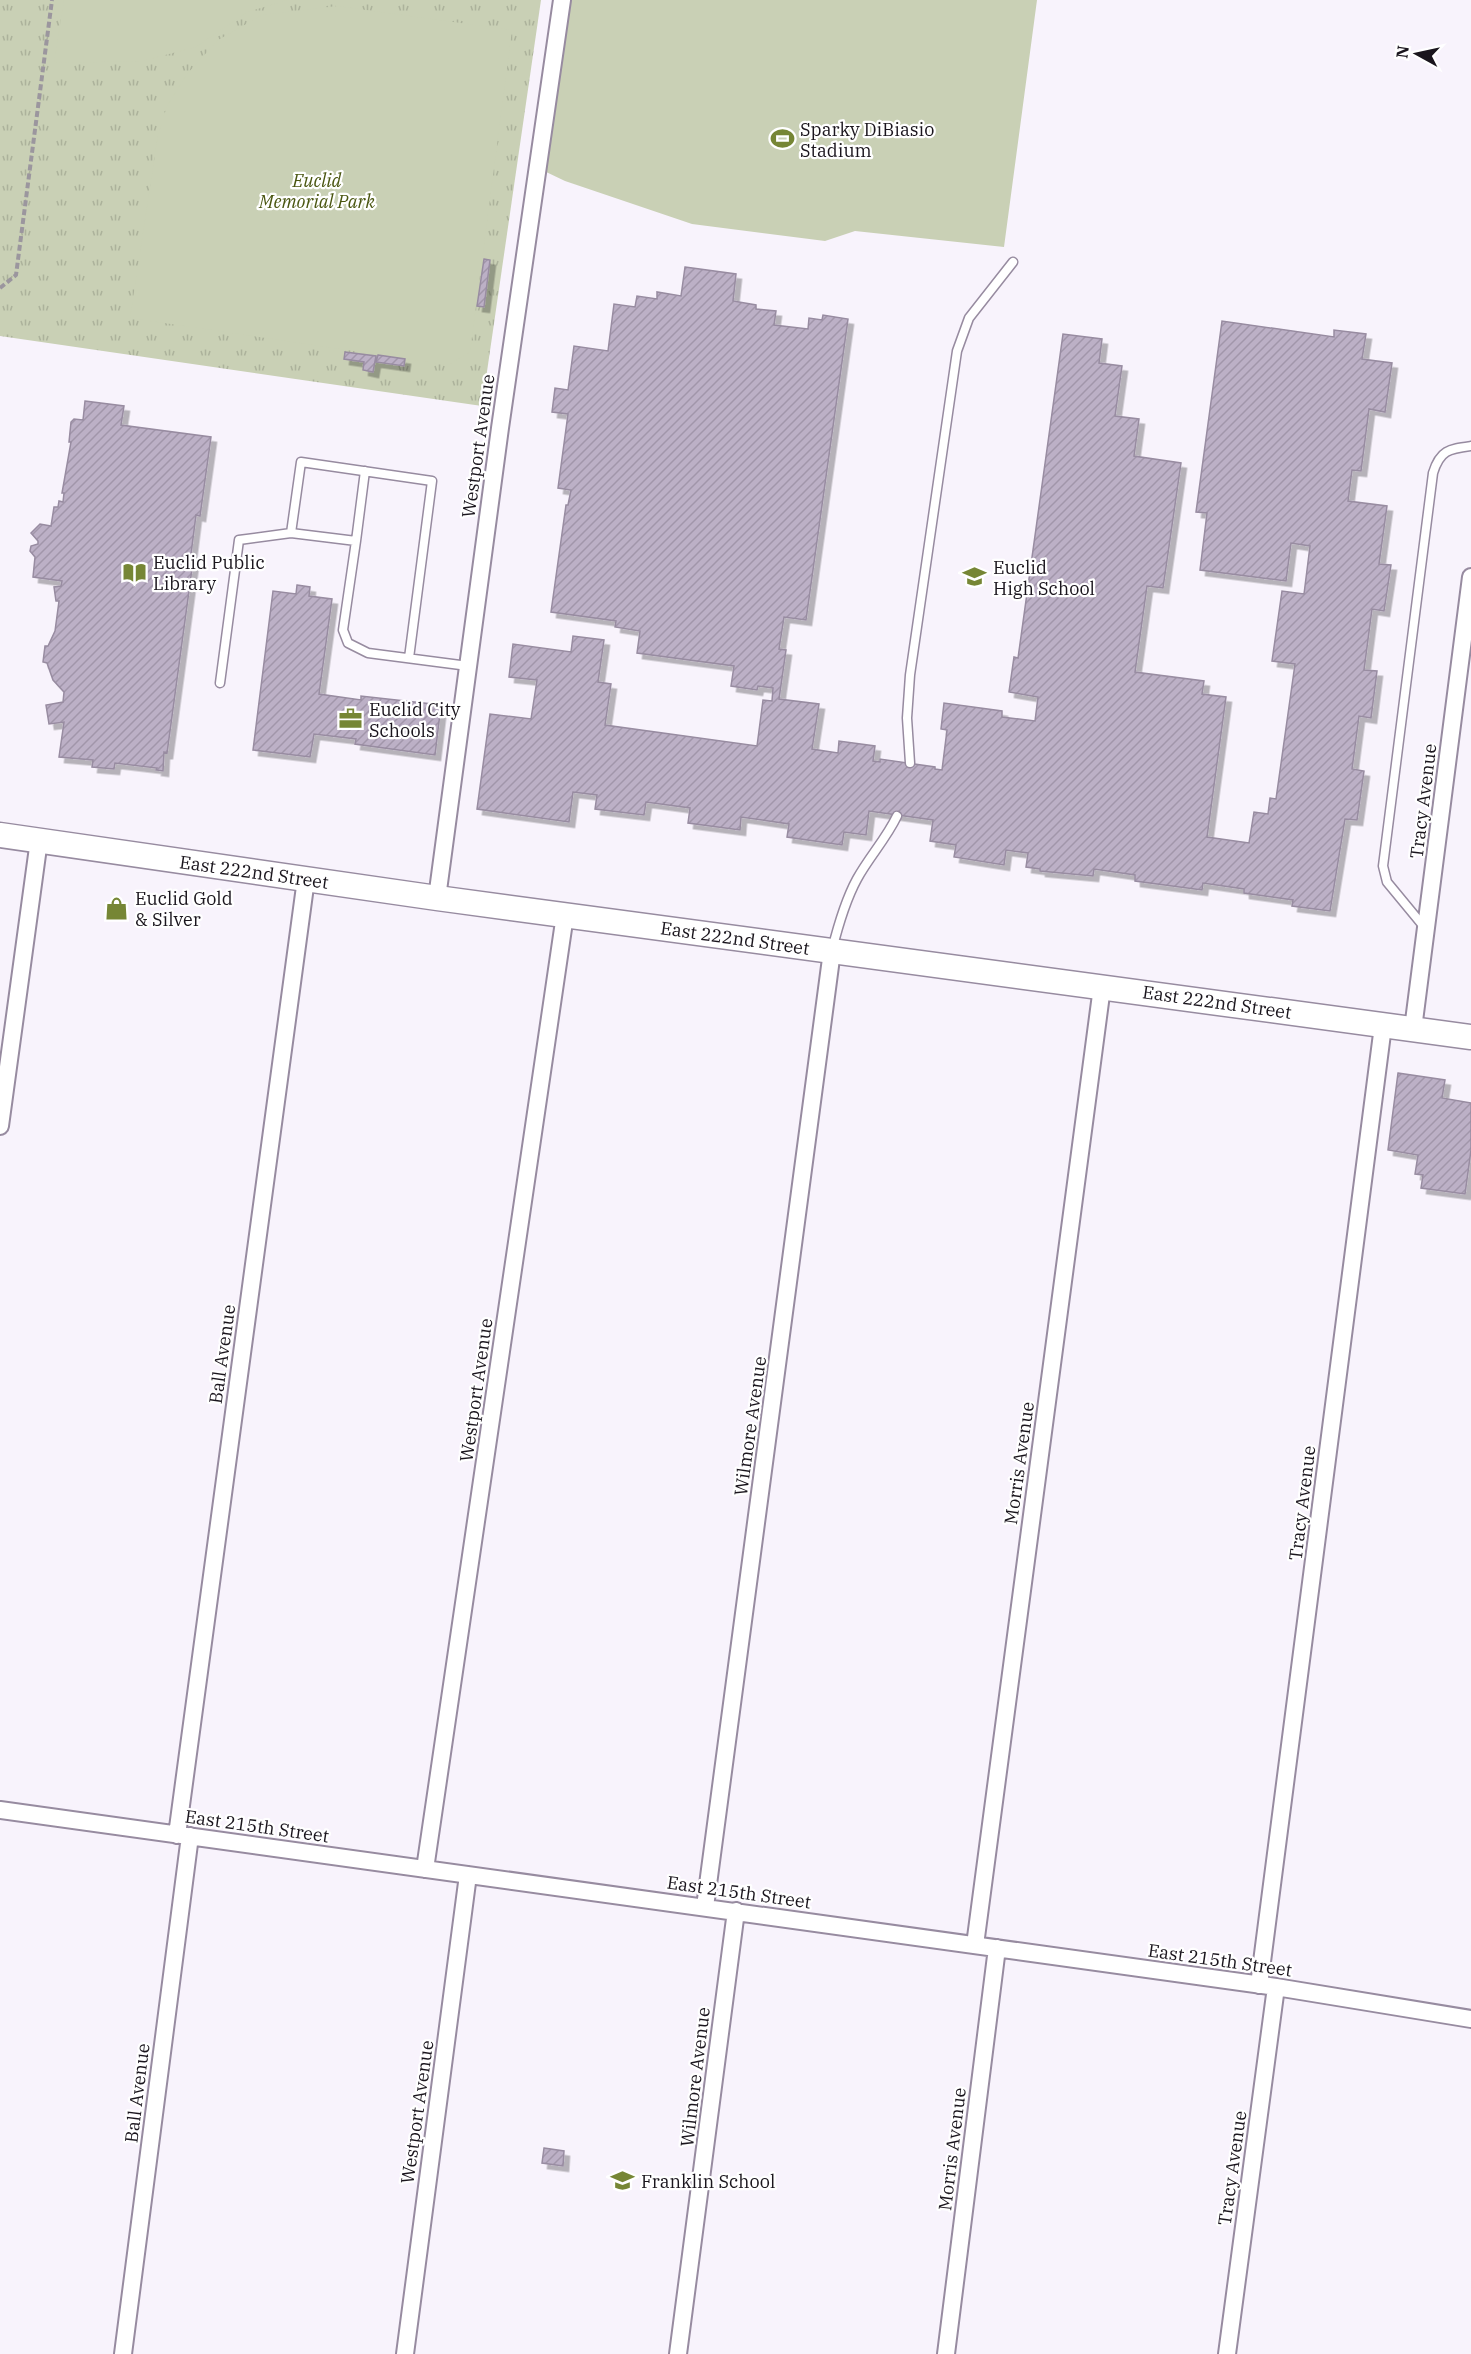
<svg xmlns="http://www.w3.org/2000/svg" width="1471" height="2354" viewBox="0 0 1471 2354" font-family="'IBM Plex Serif',serif">
<defs>
<pattern id="grass-tufts" width="24" height="20" patternUnits="userSpaceOnUse" patternTransform="scale(1.5)"><rect width="24" height="20" fill="#c9d0b5"/><path d="M3 7l-1-3M5 7V3M7 7l1-3M15 17l-1-3M17 17v-4M19 17l1-3" fill="none" stroke="#acb29b"/></pattern>
<pattern id="building-hatch" width="6" height="6" patternUnits="userSpaceOnUse" patternTransform="scale(1.5)"><rect width="6" height="6" fill="#bcb0c6"/><path d="M-1 1l2-2M0 6l6-6M5 7l2-2" fill="none" stroke="#a196aa"/></pattern>
<filter id="shadow"><feDropShadow dx="5.5" dy="5.5" stdDeviation="0" flood-color="#0004"/></filter>
</defs>
<rect width="100%" height="100%" fill="#f8f3fc"/>
<path fill="url(#grass-tufts)" d="M0 0H541L482 406 0 336Z"/>
<path fill="#c9d0b5" d="M64 0H288L247 12 196 47 142 61 54 63Z
M566 0H1037L1004 247 855 231 825 241 692 224 565 181 542 170Z
M337 6 512 30 470 352 448 365 130 318 158 135 167 106 187 74 218 40 262 15Z"/>
<path fill="url(#building-hatch)" stroke="#988ca1" stroke-width="1.5" filter="url(#shadow)" d="M484 259 490 260 484 307 477 306Z
M685 267 736 274 733 301 756 305V309L776 311 774 325 808 329 809 318 822 320 823 315 848 319 806 620 784 617 779 649 786 650 779 699 819 704 812 749 838 753 839 741 875 746 873 761 880 762V759L935 767V769L942 770 947 730 941 729 944 703 1002 711V717L1035 721 1038 697 1009 692 1014 657 1018 658 1063 334 1102 339 1099 363 1122 366 1115 416 1139 419 1134 456 1181 463 1163 588 1147 586 1135 672 1204 681 1202 694 1226 697 1207 837 1249 843 1254 812 1268 814 1270 798 1276 799 1295 664 1272 661 1282 591 1304 594 1310 546 1291 543 1286 581 1200 570 1207 513 1196 512 1222 321 1334 337V330L1366 334 1362 359 1392 363 1385 412 1369 409 1361 471 1352 470 1348 501 1387 506 1379 564 1391 565 1384 611 1372 609 1364 670 1377 671 1371 718 1359 716 1352 769 1364 771 1357 820 1345 819 1330 911 1292 906 1293 900 1244 893V889L1203 883 1202 890 1135 881V875L1094 869 1093 876 1040 871V869L1026 867 1028 853 1006 850 1004 865 954 857 956 845 930 841 933 820 869 811 866 835 844 832 842 845 787 837 789 824 741 817 740 830 688 823 690 808 646 802 644 815 595 809 597 795 573 792 569 822 477 809 490 714 531 719 537 680 509 677 513 644 571 652 573 636 604 640 598 682 611 684 605 725 757 746 763 700 772 701 773 688 758 686 757 690 731 686 734 666 637 653 640 631 615 627 616 621 551 612 566 505H568L571 490 558 488 568 414 552 412 555 388 568 390 574 346 608 351 614 304 635 307 637 296 657 299V292L681 296Z
M345 352 376 356 373 372 363 370 364 362 344 359Z
M378 355 405 359 404 366 376 362Z
M85 401 124 406 121 425 211 437 200 516 196 515 191 554H194L167 753 164 752 163 771 156 770 157 768 115 763 114 769 92 767 93 760 59 757 64 722 49 724 46 705 63 702 64 692 53 680 47 663 43 662 45 646H48L55 631 59 601H56L54 587 61 586 62 581 33 577 35 557 30 551 31 546 38 544V541L31 533 40 524 51 526 54 507H58L59 501 63 502 64 493H62L71 442H69L71 422 74 419 83 420Z
M297 585 310 587 309 596 332 599 319 694 361 700V696L441 705 435 755 355 744 356 739 314 734 310 757 253 750 273 591 296 594Z
M1398 1073 1445 1080 1442 1098 1471 1103V1150L1465 1194 1421 1188 1423 1175 1415 1174 1418 1155 1388 1150Z
M544 2148 564 2151 563 2166 542 2163Z"/>
<g fill="none" stroke-linecap="round" stroke-linejoin="round">
<defs>
<path id="lane" d="M365 471 356 541 291 533 301 462 432 481 409 658
M356 541 343 630 348 643 368 653 468 666
M220 683 239 540 291 533
M910 763 907 718 910 675 957 351 969 318 1013 262
M1425 928 1387 882 1383 866 1433 473C1440 450 1449 449 1471 446
M832 950C838 926 845 901 857 879 869 857 886 839 897 816"/>
<path id="street" d="M437 898 500 428 562 0
M1413 1029 1471 577
M0 1126 39 840
M0 1810 1276 1987 1471 2019
M177 1835 306 879
M425 1869 565 915
M705 1907 832 951
M975 1945 1102 987
M1259 1985 1383 1026
M123 2354 190 1836
M405 2354 468 1875
M678 2354 736 1911
M946 2354 997 1948
M1227 2354 1276 1987"/>
<path id="secondary" d="M0 835 437 898 1471 1037"/>
</defs>
<use href="#lane" stroke="#978ba0" stroke-width="11"/>
<use href="#street" stroke="#978ba0" stroke-width="20"/>
<use href="#secondary" stroke="#978ba0" stroke-width="27"/>
<path stroke="#9b969e" stroke-width="4" stroke-dasharray="6 3" stroke-linecap="butt" d="M0 288 16 275 52 0"/>
<use href="#lane" stroke="#fff" stroke-width="8"/>
<use href="#street" stroke="#fff" stroke-width="16"/>
<use href="#secondary" stroke="#fff" stroke-width="24"/>
</g>
<defs>
<symbol id="stadium-bare" viewBox="-9 -9 18 18"><path d="M0-5a6.5 5 0 1 0 0 10a6.5 5 0 1 0 0-10ZM-3.5-1.8h7v3.6h-7Z" fill="#768635" stroke="#fff" stroke-width="2.5" paint-order="stroke"/></symbol>
<symbol id="library-bare" viewBox="-9 -9 18 18"><path d="M-6-4Q-3-5.5-.7-3.5V5Q-3 3-6 4ZM6-4Q3-5.5 .7-3.5V5Q3 3 6 4Z" fill="#768635" stroke="#fff" stroke-width="2.5" paint-order="stroke"/></symbol>
<symbol id="school-bare" viewBox="-9 -9 18 18"><path d="M0-5L7-2L0 1L-7-2ZM-4 1L0 2.5L4 1V4Q0 6-4 4Z" fill="#768635" stroke="#fff" stroke-width="2.5" paint-order="stroke"/></symbol>
<symbol id="office-bare" viewBox="-9 -9 18 18"><path d="M-6-3h4V-5.5h4V-3h4V5H-6ZM-1-4.5V-3h2v-1.5ZM-6 0V1H6V0Z" fill="#768635" stroke="#fff" stroke-width="2.5" paint-order="stroke"/></symbol>
<symbol id="shop-bare" viewBox="-9 -9 18 18"><path d="M-5-2.5h2.3a2.7 3.5 0 0 1 5.4 0H5L5.5 6h-11ZM-1.5-2.5h3a1.5 2.3 0 0 0-3 0Z" fill="#768635" stroke="#fff" stroke-width="2.5" paint-order="stroke"/></symbol>
</defs>
<g fill-rule="evenodd">
<use href="#stadium-bare" x="766" y="122" width="33" height="33"/>
<use href="#library-bare" x="118" y="556" width="33" height="33"/>
<use href="#school-bare" x="958" y="560" width="33" height="33"/>
<use href="#office-bare" x="334" y="702" width="33" height="33"/>
<use href="#shop-bare" x="100" y="892" width="33" height="33"/>
<use href="#school-bare" x="606" y="2164" width="33" height="33"/>
</g>
<g text-anchor="middle" dominant-baseline="central" stroke-width="4.5" stroke-linejoin="round" paint-order="stroke">
<g font-size="18" fill="#1a151d" stroke="#fff" text-anchor="start">
<text x="800" y="129">Sparky DiBiasio<tspan x="800" dy="21">Stadium</tspan></text>
<text x="153" y="562">Euclid Public<tspan x="153" dy="21">Library</tspan></text>
<text x="993" y="567">Euclid<tspan x="993" dy="21">High School</tspan></text>
<text x="369" y="709">Euclid City<tspan x="369" dy="21">Schools</tspan></text>
<text x="135" y="898">Euclid Gold<tspan x="135" dy="21">&amp; Silver</tspan></text>
<text x="641" y="2181">Franklin School</text>
</g>
<g font-size="18" font-style="italic" fill="#4a5611" stroke="#fff">
<text x="317" y="180">Euclid<tspan x="317" dy="21">Memorial Park</tspan></text>
</g>
<g font-size="18" fill="#1a151d" stroke="#fff">
<text transform="translate(478 446) rotate(-82)">Westport Avenue</text>
<text transform="translate(1423 801) rotate(-83)">Tracy Avenue</text>
<text transform="translate(254 872) rotate(8)">East 222nd Street</text>
<text transform="translate(735 938) rotate(8)">East 222nd Street</text>
<text transform="translate(1217 1002) rotate(8)">East 222nd Street</text>
<text transform="translate(222 1354) rotate(-82)">Ball Avenue</text>
<text transform="translate(476 1390) rotate(-82)">Westport Avenue</text>
<text transform="translate(750 1426) rotate(-82)">Wilmore Avenue</text>
<text transform="translate(1019 1463) rotate(-82)">Morris Avenue</text>
<text transform="translate(1302 1503) rotate(-83)">Tracy Avenue</text>
<text transform="translate(257 1826) rotate(8)">East 215th Street</text>
<text transform="translate(739 1892) rotate(8)">East 215th Street</text>
<text transform="translate(1220 1960) rotate(8)">East 215th Street</text>
<text transform="translate(695 2077) rotate(-83)">Wilmore Avenue</text>
<text transform="translate(137 2093) rotate(-83)">Ball Avenue</text>
<text transform="translate(417 2112) rotate(-82)">Westport Avenue</text>
<text transform="translate(952 2149) rotate(-83)">Morris Avenue</text>
<text transform="translate(1232 2168) rotate(-82)">Tracy Avenue</text>
</g>
</g>
<g transform="translate(1417 54) rotate(278)" stroke="#ffffff" stroke-width="4.5" paint-order="stroke">
<path d="M0-4.5L10 22L0 15L-10 22Z" fill="#1a151d"/>
<text y="-9" font-size="16" font-weight="bold" text-anchor="middle" fill="#1a151d">N</text>
</g>
</svg>
